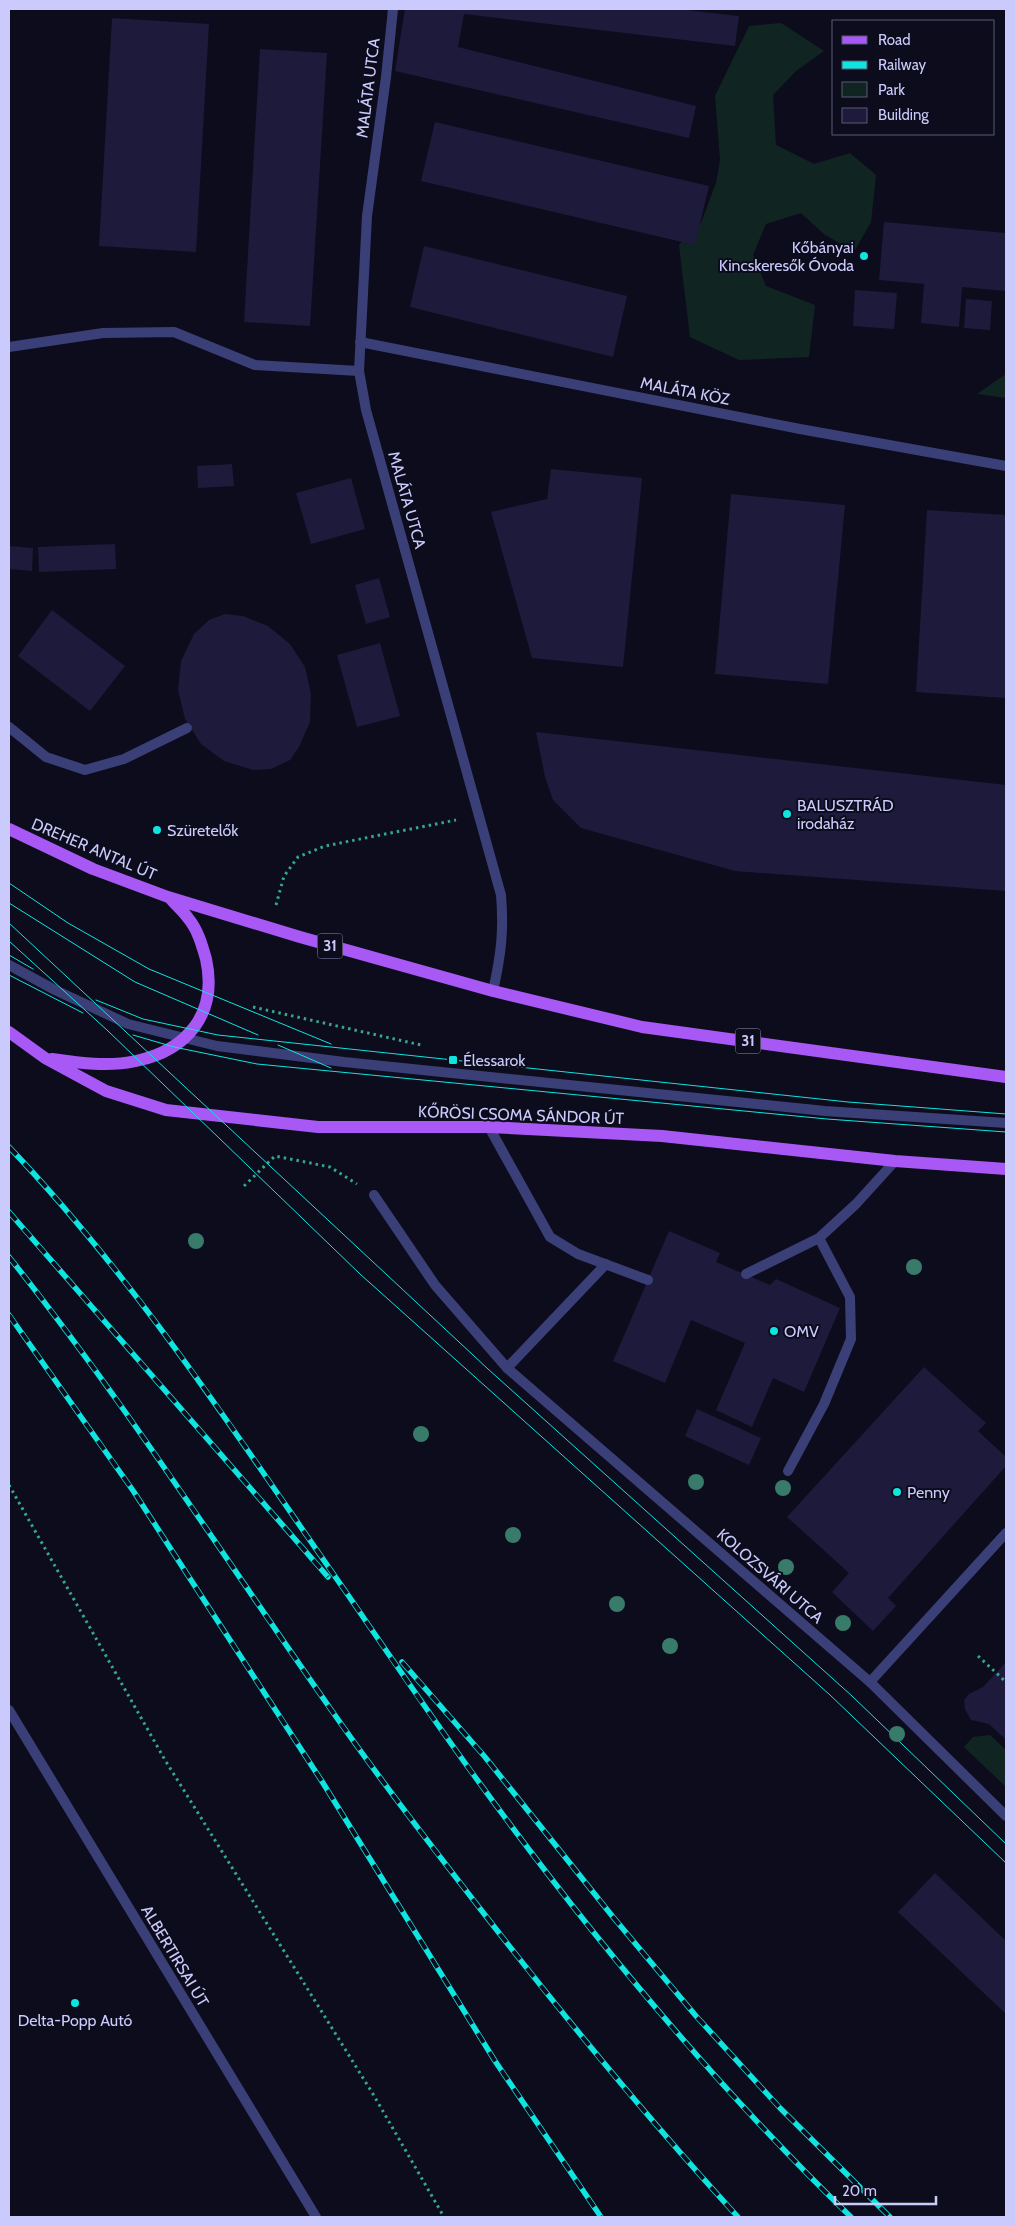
<svg xmlns="http://www.w3.org/2000/svg" width="1015" height="2226" viewBox="0 0 1015 2226" font-family="Cabin,sans-serif">
<rect width="100%" height="100%" fill="#0d0c1c"/>
<path fill="#102522" d="M781 23 824 51 796 71 773 95 776 145 814 164 850 153 876 175 871 222 854 252 824 234 801 213 766 224 753 255 766 286 815 305 809 357 739 360 690 337 679 245 701 223 716 183 720 160 715 96 749 26Z
M1006 374V398L977 394Z
M990 1735 1006 1750V1787L964 1747 973 1737Z"/>
<path fill="#1d1a3b" d="M405 9H677L739 16 735 46 464 14 458 47 696 106 689 138 395 71Z
M112 18 209 24 196 252 99 246Z
M260 49 327 53 310 326 244 322Z
M435 122 709 186 695 245 421 181Z
M884 222 1006 233V291L962 287 959 327 921 323 924 284 879 280Z
M424 246 627 296 613 357 410 307Z
M855 290 897 293 894 329 853 326Z
M966 299 992 301 990 330 964 328Z
M232 464 234 486 198 488 197 466Z
M551 469 642 478 623 667 532 658 491 512 547 499Z
M351 478 365 529 311 544 296 493Z
M731 494 845 505 828 684 715 674Z
M927 510 1006 515V698L916 692Z
M115 544 116 569 39 572 38 547Z
M9 546 33 548 32 571 9 569Z
M379 578 390 617 366 624 355 585Z
M52 610 125 666 90 711 18 656Z
M225 614 243 616 268 626 290 644 305 667 311 694 310 722 299 747 290 760 271 769 253 770 224 761 201 744 185 719 178 690 181 661 194 634 209 620Z
M380 643 400 716 357 727 337 655Z
M536 732 1006 785V891L735 871 581 828 553 800 545 777Z
M669 1231 720 1253 716 1262 770 1285 776 1279 840 1308 804 1392 773 1378 752 1427 716 1410 745 1343 691 1320 665 1383 613 1361Z
M924 1367 986 1423 978 1431 1006 1457V1466L888 1598 896 1606 873 1631 832 1592 849 1573 787 1517Z
M697 1409 761 1438 749 1465 685 1436Z
M1006 1662V1740L989 1724 971 1720 965 1709 964 1700 969 1694 983 1687Z
M935 1873 1006 1941V2014L898 1912Z"/>
<g fill="none" stroke-linecap="round" stroke-linejoin="round">
<path stroke="#34a692" stroke-width="3" stroke-dasharray="2.5 4" stroke-linecap="butt" d="M276 905 284 876 298 857 325 846 456 820
M253 1007 421 1045
M244 1186 275 1156 330 1167 357 1184
M9 1485 165 1760 373 2094 444 2217
M978 1656 1006 1682"/>
<path stroke="#3a3f78" stroke-width="10" d="M9 347 103 333 174 332 255 365 359 371
M9 727 46 757 85 770 124 759 187 728
M9 965 55 990 128 1024 217 1046 344 1062 825 1111 1006 1123
M489 1127 550 1237 578 1254 648 1280
M374 1195 435 1285 507 1368 606 1264
M746 1274 819 1238 856 1204 895 1161
M788 1471 824 1404 851 1339 850 1297 819 1238
M870 1682 1006 1533"/>
<path stroke="#3a3f78" stroke-width="10" d="M393 9 386 77 367 216 359 371 366 410 501 895C504 931 501 955 493 991
M360 342 800 429 1006 466
M507 1368 870 1682 1006 1816"/>
<path stroke="#3a3f78" stroke-width="10" d="M9 1710 316 2217"/>
<path stroke="#a858f5" stroke-width="12" d="M9 829 93 869 168 897 300 937 493 991 642 1027 1006 1077
M9 1032 45 1058 106 1091 166 1110 318 1127H489L662 1136 895 1161 1006 1169
M52 1059C80 1063 108 1067 136 1061 188 1050 218 1013 206 959 202 945 198 930 188 918 183 911 176 905 170 898"/>
<path stroke="#0ee4e0" stroke-width="1" d="M9 883 68 923 149 969 331 1044
M9 903 135 982 258 1035
M9 923 488 1369 852 1696 1006 1844
M9 941 107 1030 360 1274 830 1695 1006 1863
M9 955 33 969
M9 975 83 1013
M96 1000 143 1019 218 1035 848 1102 1006 1114
M133 1035 174 1047 257 1064 827 1119 1006 1132
M278 1045 331 1068"/>
<defs>
<path id="rail" d="M9 1147C139 1283 240 1441 348 1595 389 1655 430 1715 473 1774 587 1931 711 2082 851 2217
M9 1212 328 1577
M9 1257C125 1402 225 1559 332 1711 381 1781 433 1848 485 1915 566 2019 649 2120 738 2217
M9 1315 134 1492 187 1574 323 1783 495 2061 601 2217
M402 1662 485 1757 613 1917 696 2016 780 2108 890 2217"/>
</defs>
<use href="#rail" stroke="#0ee4e0" stroke-width="5.5"/>
<use href="#rail" stroke="#0d0c1c" stroke-width="4" stroke-dasharray="11" stroke-linecap="butt"/>
</g>
<g fill="#387b6a">
<circle cx="196" cy="1241" r="8"/>
<circle cx="914" cy="1267" r="8"/>
<circle cx="421" cy="1434" r="8"/>
<circle cx="696" cy="1482" r="8"/>
<circle cx="783" cy="1488" r="8"/>
<circle cx="513" cy="1535" r="8"/>
<circle cx="786" cy="1567" r="8"/>
<circle cx="617" cy="1604" r="8"/>
<circle cx="843" cy="1623" r="8"/>
<circle cx="670" cy="1646" r="8"/>
<circle cx="897" cy="1734" r="8"/>
</g>
<g fill="#0ee4e0" stroke="#0d0c1c" stroke-width="2">
<circle cx="864" cy="256" r="5"/>
<circle cx="787" cy="814" r="5"/>
<circle cx="157" cy="830" r="5"/>
<rect x="448" y="1055" width="10" height="10" rx="2.5"/>
<circle cx="774" cy="1331" r="5"/>
<circle cx="897" cy="1492" r="5"/>
<circle cx="75" cy="2003" r="5"/>
</g>
<g text-anchor="middle" dominant-baseline="central" stroke-width="4" stroke-linejoin="round" paint-order="stroke">
<g fill="#0d0c1c" stroke="#9191b9" stroke-width="1">
<rect x="317.5" y="933.5" width="25" height="25" rx="4"/>
<rect x="735.5" y="1028.5" width="25" height="25" rx="4"/>
</g>
<g font-size="15" font-weight="bold" fill="#cacafc">
<text x="330" y="946">31</text>
<text x="748" y="1041">31</text>
</g>
<g font-size="16" fill="#cacafc" stroke="#0d0c1c">
<text transform="translate(368 88) rotate(-83)">MALÁTA UTCA</text>
<text transform="translate(685 391) rotate(11)">MALÁTA KÖZ</text>
<text transform="translate(407 500) rotate(74)">MALÁTA UTCA</text>
<text transform="translate(94 849) rotate(23)">DREHER ANTAL ÚT</text>
<text transform="translate(521 1115) rotate(2)">KŐRÖSI CSOMA SÁNDOR ÚT</text>
<text transform="translate(770 1576) rotate(41)">KOLOZSVÁRI UTCA</text>
<text transform="translate(175 1956) rotate(59)">ALBERTIRSAI ÚT</text>
</g>
<g font-size="16" fill="#cacafc" stroke="#0d0c1c" text-anchor="start">
<text x="854" y="247" text-anchor="end">Kőbányai<tspan x="854" dy="18">Kincskeresők Óvoda</tspan></text>
<text x="797" y="805">BALUSZTRÁD<tspan x="797" dy="18">irodaház</tspan></text>
<text x="167" y="830">Szüretelők</text>
<text x="463" y="1060">Élessarok</text>
<text x="784" y="1331">OMV</text>
<text x="907" y="1492">Penny</text>
<text x="75" y="2020" text-anchor="middle">Delta-Popp Autó</text>
</g>
</g>
<rect width="1015" height="2226" fill="none" stroke="#cacafc" stroke-width="20"/>
<rect x="832" y="20" width="162" height="115" fill="#0d0c1c" stroke="#595876"/>
<rect x="842" y="36" width="25" height="8" fill="#a858f5" stroke="#595876"/>
<text x="878" y="45" font-size="15" fill="#cacafc">Road</text>
<rect x="842" y="61" width="25" height="8" fill="#0ee4e0" stroke="#595876"/>
<text x="878" y="70" font-size="15" fill="#cacafc">Railway</text>
<rect x="842" y="82" width="25" height="15" fill="#102522" stroke="#595876"/>
<text x="878" y="95" font-size="15" fill="#cacafc">Park</text>
<rect x="842" y="108" width="25" height="15" fill="#1d1a3b" stroke="#595876"/>
<text x="878" y="120" font-size="15" fill="#cacafc">Building</text>
<path d="M835 2196v8h101v-8" fill="none" stroke="#cacafc" stroke-width="2.5"/>
<text x="842" y="2196" font-size="15" fill="#cacafc" stroke="#0d0c1c" stroke-width="4" paint-order="stroke">20 m</text>
</svg>
